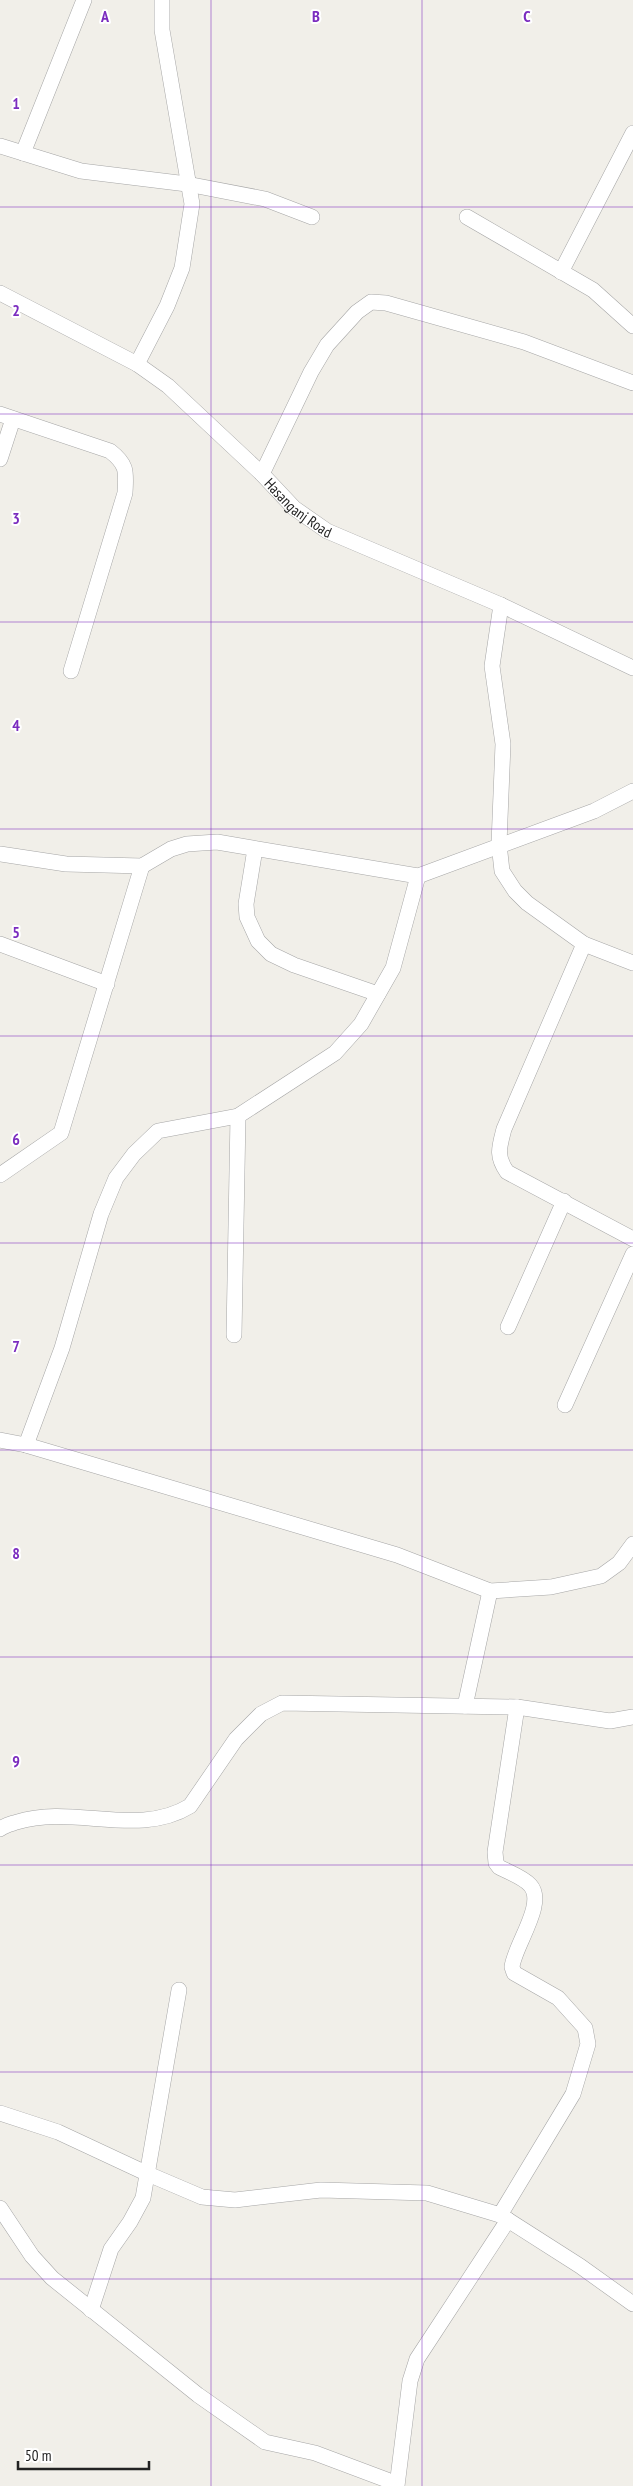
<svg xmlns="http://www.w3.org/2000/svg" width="633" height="2486" viewBox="0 0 633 2486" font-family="'PT Sans Narrow',sans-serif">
<rect width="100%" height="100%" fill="#f1efe9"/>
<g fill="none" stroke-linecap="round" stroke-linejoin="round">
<defs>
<g id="street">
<path d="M0 146 81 171 187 184 265 199 312 217"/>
<path d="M23 153 84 0"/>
<path d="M467 217 593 290 633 326"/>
<path d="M561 272 633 133"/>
<path id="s1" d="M0 293 137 364 168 386 262 474 294 508 327 531 501 605 633 668"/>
<path d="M137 364 167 306 182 268 192 204 162 30V0"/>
<path d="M0 414 110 451C128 465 126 472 125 493L71 671"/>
<path d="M0 459 13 419"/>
<path d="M262 474 311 372 327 345 357 312 371 302 386 303 524 342 633 383"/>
<path d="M501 605 492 666 503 744 499 844 502 871 515 891 527 903 584 944 633 963"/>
<path d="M255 849 246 904 247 917 258 941 271 954 294 965 378 994"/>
<path d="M0 854 66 864 142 866 171 849 187 844 217 842 418 876 594 811 633 791"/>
<path d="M0 944 107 984"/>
<path d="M584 944 504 1129C499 1148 496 1156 507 1172L633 1239"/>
<path d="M0 1175 61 1133 142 866"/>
<path d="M508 1327 564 1201"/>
<path d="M234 1335 238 1116"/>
<path d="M565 1405 633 1254"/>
<path d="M0 1440 26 1445 397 1555 490 1591 551 1587 601 1576 619 1563 633 1544"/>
<path d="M26 1445 62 1348 101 1214 116 1178 134 1154 158 1131 238 1116 335 1053 361 1024 393 968 418 876"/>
<path d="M465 1706 490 1591"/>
<path d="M0 1829C5 1825 11 1824 17 1822 73 1804 138 1838 190 1806L236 1739 261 1714 282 1703 517 1707 610 1721 633 1717"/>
<path d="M0 2113 58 2132 148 2174 202 2197 235 2200 321 2190 427 2193 500 2215 580 2266 633 2304"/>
<path d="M0 2208 32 2256 52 2278 198 2395 265 2442 315 2453 387 2480 395 2486"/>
<path d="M500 2215 573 2094 588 2044 585 2028 558 1998 514 1973 512 1967C514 1946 547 1903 530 1885 523 1877 508 1872 499 1867L496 1863 495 1852 517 1707"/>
<path d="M91 2310 111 2249 130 2222 143 2198 179 1990"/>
<path d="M397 2486 410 2381 417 2359 508 2220"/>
</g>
</defs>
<use href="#street" stroke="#a6a6a6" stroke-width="16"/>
<use href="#street" stroke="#fff" stroke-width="15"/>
</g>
<path fill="none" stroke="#7b2cbf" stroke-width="1" stroke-opacity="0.55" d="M211 0V2486M422 0V2486M0 207H633M0 414H633M0 622H633M0 829H633M0 1036H633M0 1243H633M0 1450H633M0 1657H633M0 1865H633M0 2072H633M0 2279H633"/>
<g text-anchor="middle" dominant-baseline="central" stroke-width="4" stroke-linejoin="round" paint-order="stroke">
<g font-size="15" fill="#222" stroke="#fff">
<text stroke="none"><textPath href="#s1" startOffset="371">Hasanganj Road</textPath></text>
</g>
</g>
<g font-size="16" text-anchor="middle" font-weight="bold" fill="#7b2cbf" stroke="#fff" stroke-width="4" stroke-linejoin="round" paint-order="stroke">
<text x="105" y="22">A</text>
<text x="316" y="22">B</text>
<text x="527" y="22">C</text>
<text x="16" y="109">1</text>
<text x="16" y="316">2</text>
<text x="16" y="524">3</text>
<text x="16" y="731">4</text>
<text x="16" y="938">5</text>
<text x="16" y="1145">6</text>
<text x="16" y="1352">7</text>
<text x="16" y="1559">8</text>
<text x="16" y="1767">9</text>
</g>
<path d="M18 2461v8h131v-8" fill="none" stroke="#222222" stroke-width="2.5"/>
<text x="25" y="2461" font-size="15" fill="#222222" stroke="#ffffff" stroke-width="4" paint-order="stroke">50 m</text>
</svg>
